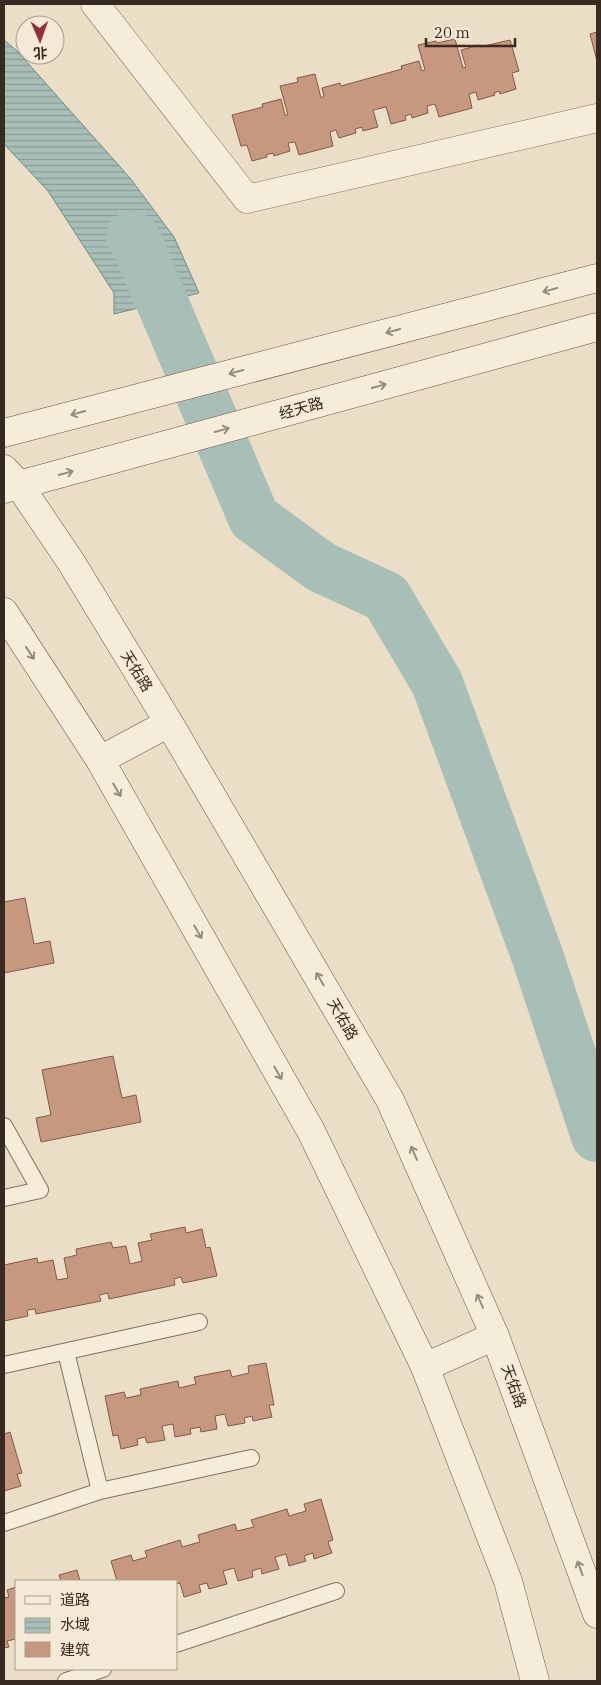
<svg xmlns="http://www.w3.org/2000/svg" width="601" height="1685" viewBox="0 0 601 1685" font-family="'IBM Plex Serif','Noto Sans SC',serif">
<defs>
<pattern id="water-rules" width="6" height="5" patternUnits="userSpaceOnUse" patternTransform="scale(1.25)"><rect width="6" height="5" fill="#a8bfb7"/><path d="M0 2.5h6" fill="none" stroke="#8a9b94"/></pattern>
</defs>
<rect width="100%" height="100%" fill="#ebdec7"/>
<path fill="url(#water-rules)" stroke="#6f8d83" d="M4 40 17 51 130 178 174 237 199 293 114 314V293L48 191 4 144Z"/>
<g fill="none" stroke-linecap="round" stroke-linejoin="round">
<path stroke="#a8bfb7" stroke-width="52" d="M132 237 136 241 254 518 321 567 386 597 437 683 537 955 597 1136"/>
</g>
<path fill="#c69880" stroke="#825946" d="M597 32V61L590 34Z
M455 39 463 68 466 67 461 50 479 45 480 47 510 40 519 71 512 73 516 89 500 94 499 91 494 93 495 95 478 100 476 92 469 94 472 108 439 117 435 104 427 106 428 113 412 118 411 114 405 116 406 120 391 124 386 107 373 110 378 127 363 131 362 127 355 129 356 133 339 138 336 130 330 132 333 146 299 155 295 142 288 143 290 151 274 156 273 153 266 155 267 157 252 161 247 145 241 146 232 115 263 107 262 104 281 99 285 115H288L280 86 298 82 297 78 315 74 321 98 324 96 322 88 340 83 341 86 402 69 401 66 419 61 422 71 425 70 418 45 436 41 437 43Z
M25 898 34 944 50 941 54 963 4 973V902Z
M113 1056 122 1098 136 1095 141 1122 41 1142 36 1118 51 1115 42 1070Z
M185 1227 186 1233 202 1229 206 1248 210 1247 217 1276 183 1283 181 1277 174 1279 175 1285 109 1299 108 1293 99 1295 101 1301 36 1314 35 1309 27 1310 28 1316 4 1321V1265L37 1258 38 1263 53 1260 57 1280 68 1278 64 1258 77 1255 76 1249 111 1242 113 1248 126 1246 130 1264 142 1261 138 1243 152 1240 150 1234Z
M266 1363 274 1405H269L272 1417 253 1421 252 1416 244 1418 245 1423 228 1426 225 1414 215 1416 217 1429 201 1432 200 1427 190 1429 191 1434 175 1437 173 1424 162 1426 165 1440 147 1443 145 1437 137 1439 138 1445 121 1449 118 1435 113 1436 105 1396 124 1392 126 1398 141 1395 140 1389 178 1381 179 1388 196 1384 194 1377 230 1370 232 1377 249 1373 248 1366Z
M10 1432 22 1473 17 1474 21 1486 4 1491V1434Z
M321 1499 333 1540 328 1542 332 1553 314 1559 313 1553 304 1556 306 1561 289 1566 286 1554 275 1557 279 1569 262 1574 261 1568 252 1571 253 1577 238 1581 234 1568 223 1571 227 1584 209 1589 207 1583 199 1585 201 1592 184 1597 180 1583 176 1584V1581H117L111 1561 131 1555 133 1561 147 1557 145 1551 180 1540 182 1547 200 1542 198 1535 235 1524 237 1531 254 1527 251 1520 287 1509 289 1516 306 1511 304 1504Z
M77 1570 80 1581H61L59 1575Z
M16 1587V1639L7 1641 9 1647 4 1648V1598L9 1597 7 1590Z"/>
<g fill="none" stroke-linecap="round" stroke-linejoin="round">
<defs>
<path id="service" d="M4 1126 40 1190 4 1198
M66 1352 100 1491
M4 1365 199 1322
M4 1523 100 1491 251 1458
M176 1644 336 1591
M66 1681 103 1669"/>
<path id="minor" d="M95 4 247 199 597 118"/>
<path id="secondary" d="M4 433 597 278
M4 469 19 485 71 562 169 723 390 1100 495 1336 597 1614
M4 489 597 327
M4 612 100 760 311 1131 425 1367 508 1581 535 1681
M100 760 169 723
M425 1367 495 1336"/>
</defs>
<use href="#service" stroke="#85705e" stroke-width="18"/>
<use href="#minor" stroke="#85705e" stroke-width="29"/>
<use href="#secondary" stroke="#675141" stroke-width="29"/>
<use href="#service" stroke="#f6ecda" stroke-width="16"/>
<use href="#minor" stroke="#f6ecda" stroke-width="28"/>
<use href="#secondary" stroke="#f6ecda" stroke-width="28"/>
</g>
<defs><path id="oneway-shaft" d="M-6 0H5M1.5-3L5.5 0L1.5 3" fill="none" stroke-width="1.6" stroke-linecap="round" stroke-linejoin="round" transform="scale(1.25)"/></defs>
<g stroke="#968b7d">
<use href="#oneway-shaft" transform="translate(550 290) rotate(165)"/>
<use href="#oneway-shaft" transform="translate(393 331) rotate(165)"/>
<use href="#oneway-shaft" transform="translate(236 372) rotate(165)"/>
<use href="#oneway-shaft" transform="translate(379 386) rotate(-15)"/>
<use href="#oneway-shaft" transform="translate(78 413) rotate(165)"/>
<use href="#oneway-shaft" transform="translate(222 430) rotate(-15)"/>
<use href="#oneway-shaft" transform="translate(66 473) rotate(-15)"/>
<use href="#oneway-shaft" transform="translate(30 653) rotate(57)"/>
<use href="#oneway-shaft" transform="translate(117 790) rotate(60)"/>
<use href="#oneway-shaft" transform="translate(198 932) rotate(60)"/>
<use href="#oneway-shaft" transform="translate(320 979) rotate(-120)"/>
<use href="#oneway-shaft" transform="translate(278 1073) rotate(60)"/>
<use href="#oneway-shaft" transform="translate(414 1153) rotate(-114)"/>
<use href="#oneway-shaft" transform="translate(480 1301) rotate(-114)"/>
<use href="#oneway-shaft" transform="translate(580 1568) rotate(-110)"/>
</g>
<g text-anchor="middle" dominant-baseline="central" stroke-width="4" stroke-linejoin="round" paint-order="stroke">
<g font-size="15" fill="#372a20" stroke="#f3e9d6">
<text transform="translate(301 408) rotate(-15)">经天路</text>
<text transform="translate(137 671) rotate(58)">天佑路</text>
<text transform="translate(343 1019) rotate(60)">天佑路</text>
<text transform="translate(514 1386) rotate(70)">天佑路</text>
</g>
</g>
<rect width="601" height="1685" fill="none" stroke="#372a20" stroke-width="10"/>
<rect x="15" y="1580" width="162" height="90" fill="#f3e9d6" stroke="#a89d8d"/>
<rect x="25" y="1596" width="25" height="8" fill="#f6ecda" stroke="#a89d8d"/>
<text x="60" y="1605" font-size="15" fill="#372a20">道路</text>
<rect x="25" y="1618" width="25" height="15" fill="url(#water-rules)" stroke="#a89d8d"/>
<text x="60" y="1630" font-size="15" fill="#372a20">水域</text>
<rect x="25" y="1642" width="25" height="15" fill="#c69880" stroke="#a89d8d"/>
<text x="60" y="1655" font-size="15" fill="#372a20">建筑</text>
<g transform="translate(40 40) rotate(178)"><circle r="24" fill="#f3e9d6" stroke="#a89d8d"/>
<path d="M0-4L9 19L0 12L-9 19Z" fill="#8f333a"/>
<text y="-8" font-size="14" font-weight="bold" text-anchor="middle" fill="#372a20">北</text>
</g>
<path d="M426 38v8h89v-8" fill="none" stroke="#372a20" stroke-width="2.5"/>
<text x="434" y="38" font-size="15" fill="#372a20" stroke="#f3e9d6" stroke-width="4" paint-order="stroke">20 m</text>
</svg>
